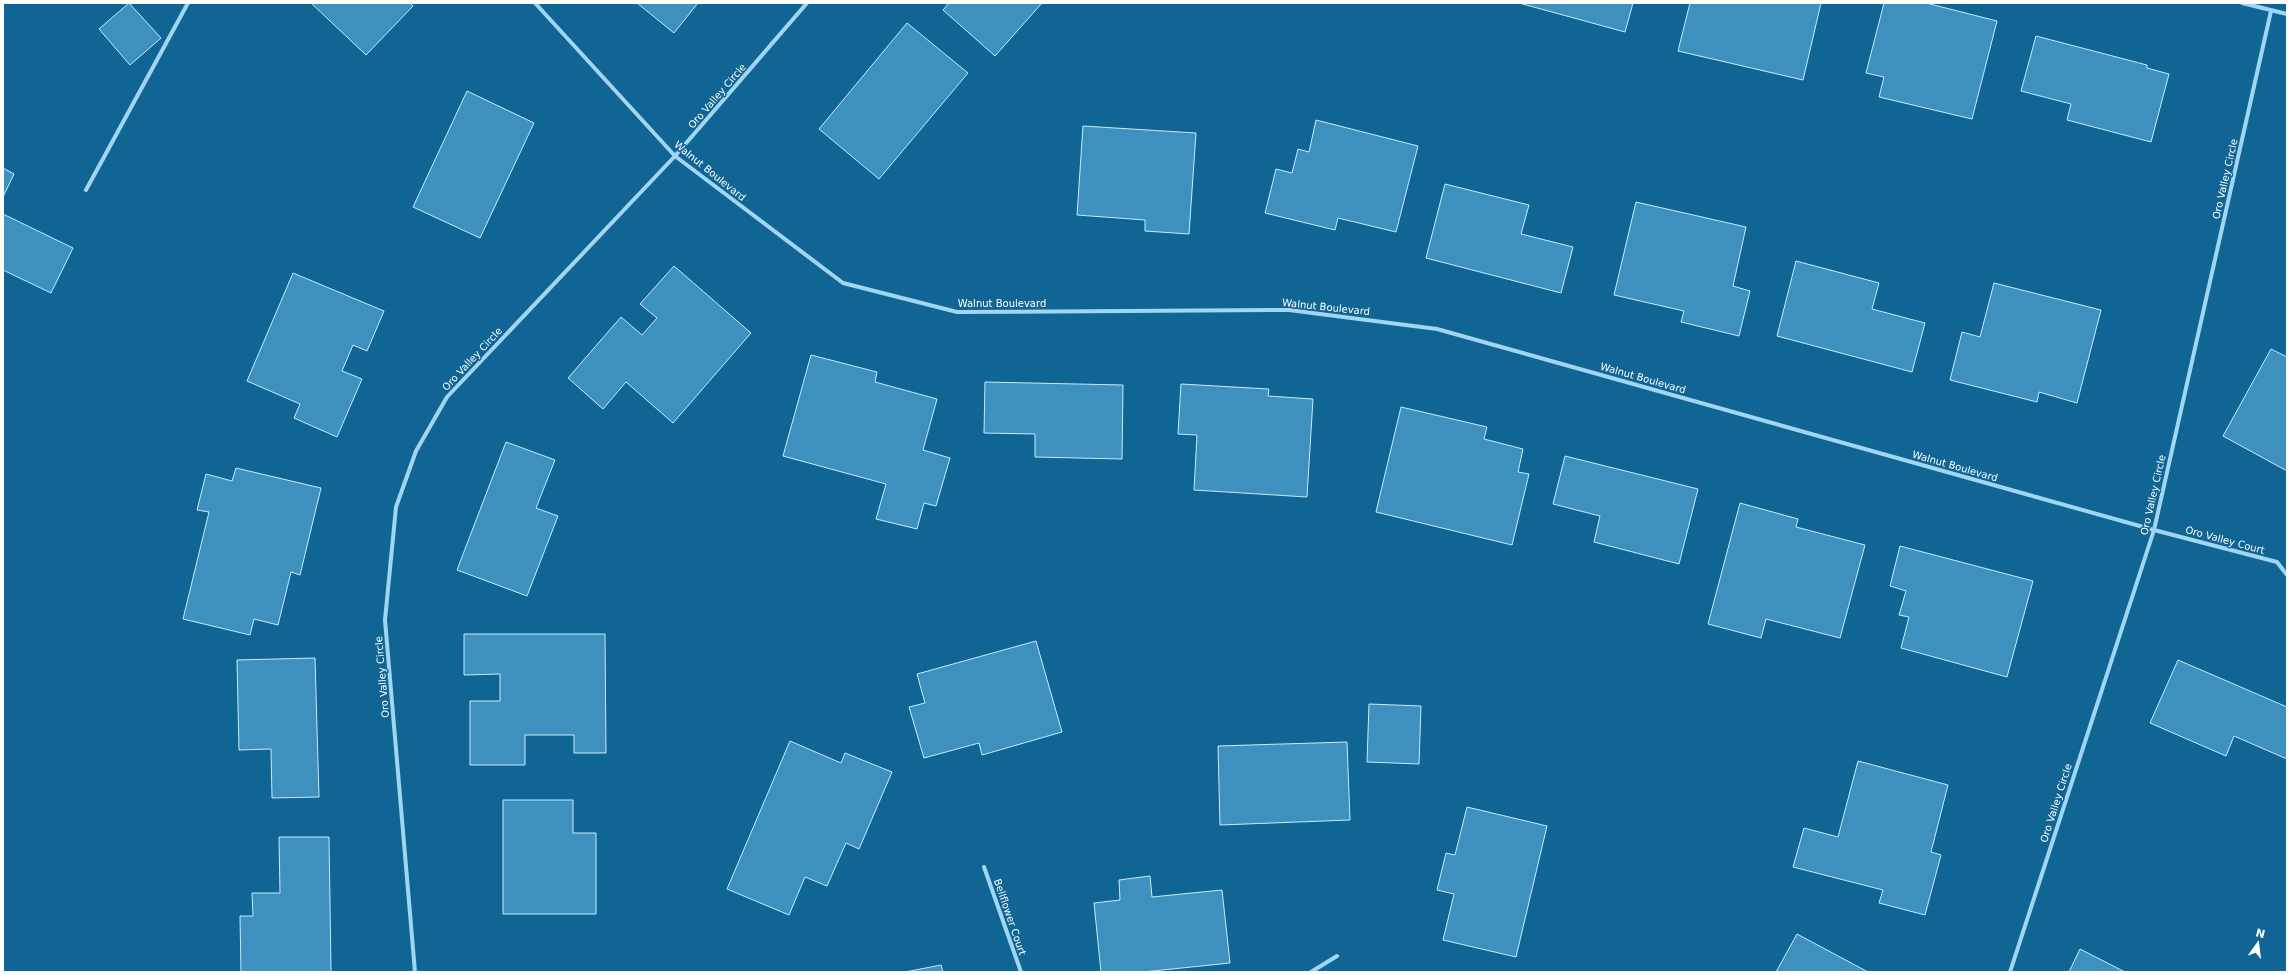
<svg xmlns="http://www.w3.org/2000/svg" width="2290" height="975" viewBox="0 0 2290 975" font-family="'DejaVu Sans',sans-serif">
<rect width="100%" height="100%" fill="#116594"/>
<path fill="#3e91be" stroke="#c7ebfd" d="M129 3 161 38 130 65 99 29Z
M311 3H410L413 6 366 55Z
M637 3H698L674 33Z
M949 3H1042L995 56 943 10Z
M1519 3H1633L1625 32Z
M1690 3H1821L1803 80 1678 51Z
M1884 3H1926L1997 21 1972 119 1879 97 1884 77 1866 73Z
M907 23 968 73 879 179 819 129Z
M2036 36 2147 65V68L2169 74 2151 142 2067 120 2071 104 2021 91Z
M467 91 534 123 480 238 413 207Z
M1316 120 1418 146 1396 232 1338 218 1335 230 1265 213 1276 169 1292 173 1298 149 1309 152Z
M1083 126 1196 133 1189 234 1145 231V220L1077 215Z
M3 168 14 174 3 197Z
M1445 184 1529 205 1521 234 1573 247 1561 293 1426 258Z
M1636 202 1746 227 1733 286 1750 291 1739 336 1681 322 1684 311 1614 295Z
M3 214 73 248 51 293 3 270Z
M1796 261 1879 283 1872 309 1925 323 1912 372 1777 336Z
M674 266 751 333 673 423 626 382 603 409 568 378 621 317 642 335 657 318 640 304Z
M293 273 384 311 367 351 353 345 342 371 362 379 337 437 294 418 300 404 247 381Z
M1994 283 2101 310 2077 403 2039 392 2037 402 1950 380 1962 332 1980 337Z
M2271 349 2287 357V471L2223 436Z
M811 355 877 372 875 382 937 399 923 450 950 458 936 506 924 503 917 529 876 519 886 484 783 456Z
M985 382 1123 385 1122 459 1035 457V434L984 433Z
M1181 384 1269 389 1268 396 1313 399 1307 497 1194 490 1197 435 1178 434Z
M1401 407 1487 427 1484 439 1523 449 1518 472 1529 474 1512 545 1376 512Z
M506 442 555 460 536 508 558 516 527 596 457 570Z
M1565 456 1698 489 1679 564 1594 542 1600 516 1553 504Z
M236 468 321 488 300 575 291 572 278 625 254 619 250 635 183 619 209 512 197 510 206 474 232 481Z
M1740 503 1798 519 1796 527 1865 545 1840 638 1766 619 1761 638 1708 624Z
M1900 546 2033 581 2007 677 1901 648 1909 617 1899 615 1906 591 1890 586Z
M464 634H605L606 753H574V735H525V765H470V701H500V674L464 675Z
M1036 641 1062 732 982 755 979 743 924 758 909 707 925 703 917 674Z
M315 658 319 797 272 798 271 749 239 750 237 660Z
M2178 660 2287 707V759L2234 736 2226 756 2150 723Z
M1369 704 1421 706 1419 764 1367 762Z
M790 741 841 763 845 753 892 772 859 849 846 843 827 886 805 877 789 915 727 889Z
M1347 742 1350 820 1220 825 1218 746Z
M1858 761 1948 785 1931 852 1941 855 1925 915 1879 903 1883 890 1793 867 1804 828 1838 837Z
M503 800H573V833H596V914H503Z
M1467 807 1547 826 1516 957 1443 940 1454 894 1437 890 1446 853 1455 855Z
M279 837H329L331 972H241L240 916H253L252 893H280Z
M1150 876 1152 897 1222 890 1230 963 1143 972H1101L1094 903 1120 900 1119 880Z
M1797 934 1868 972H1776Z
M2080 949 2125 972H2069Z
M941 965 943 972H905Z"/>
<g fill="none" stroke-linecap="round" stroke-linejoin="round">
<path stroke="#a0d6f3" stroke-width="4" d="M535 3 675 156 843 283 957 312 1289 310 1437 329 2154 530 2277 562 2287 575
M2242 3 2287 14
M86 190 188 3
M984 867 1021 972
M415 972 385 620 396 507 416 451 447 397 675 156 807 3
M1311 972 1337 956
M2010 972 2154 530 2271 11"/>
</g>
<g text-anchor="middle" dominant-baseline="central" stroke-width="3" stroke-linejoin="round" paint-order="stroke">
<g font-size="10" fill="#fff" stroke="#116594">
<text transform="translate(717 96) rotate(-49)">Oro Valley Circle</text>
<text transform="translate(710 171) rotate(39)">Walnut Boulevard</text>
<text transform="translate(2225 179) rotate(-77)">Oro Valley Circle</text>
<text x="1002" y="303">Walnut Boulevard</text>
<text transform="translate(1326 307) rotate(6)">Walnut Boulevard</text>
<text transform="translate(472 359) rotate(-47)">Oro Valley Circle</text>
<text transform="translate(1643 378) rotate(16)">Walnut Boulevard</text>
<text transform="translate(1955 466) rotate(16)">Walnut Boulevard</text>
<text transform="translate(2153 495) rotate(-77)">Oro Valley Circle</text>
<text transform="translate(2225 540) rotate(15)">Oro Valley Court</text>
<text transform="translate(382 677) rotate(-95)">Oro Valley Circle</text>
<text transform="translate(2056 803) rotate(-72)">Oro Valley Circle</text>
<text transform="translate(1010 917) rotate(71)">Bellflower Court</text>
</g>
</g>
<rect width="2290" height="975" fill="none" stroke="#ffffff" stroke-width="8"/>
<g transform="translate(2258 943) rotate(14)" stroke="#116594" stroke-width="3" paint-order="stroke">
<path d="M0-3L7 15L0 10L-7 15Z" fill="#ffffff"/>
<text y="-6" font-size="11" font-weight="bold" text-anchor="middle" fill="#ffffff">N</text>
</g>
</svg>
